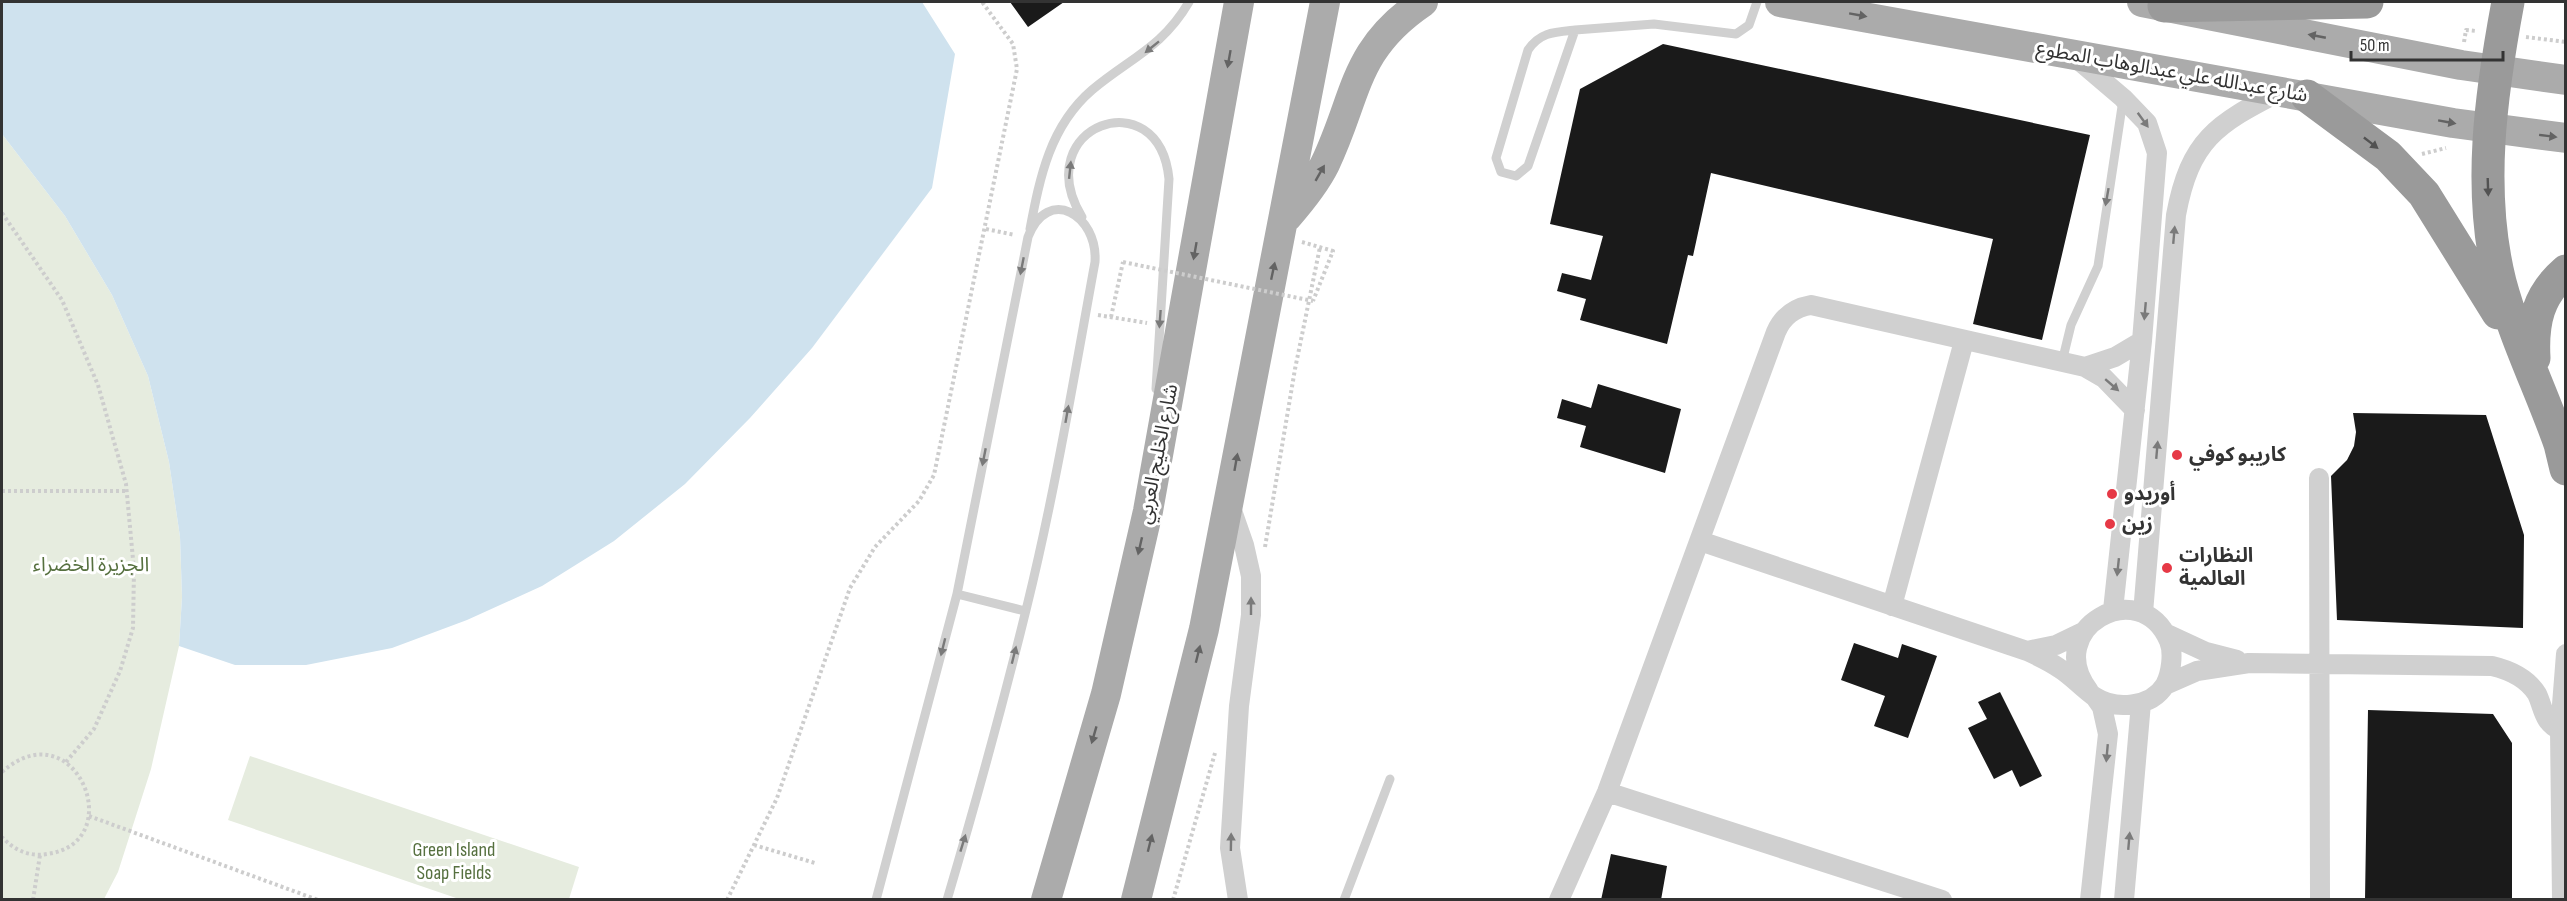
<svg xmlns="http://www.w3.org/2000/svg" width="2567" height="901" viewBox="0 0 2567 901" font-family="'Sofia Sans Condensed','Noto Sans Arabic',sans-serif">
<rect width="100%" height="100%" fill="#fff"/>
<path fill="#e6ecdf" d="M2 134 65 216 112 295 148 376 169 462 180 537 182 597 179 646 151 769 118 872 104 899H2Z
M250 756 579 867 569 899H459L228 820Z"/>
<path fill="#cfe2ee" d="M2 2H922L955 54 932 188 812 348 750 418 685 484 614 541 542 586 467 620 392 648 306 665H235L179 646 182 597 180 537 169 462 148 376 112 295 65 216 2 134Z"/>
<path fill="#1a1a1a" d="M1010 2H1064L1028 27Z
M1663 44 2090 135 2042 340 1973 324 1993 239 1711 173 1693 256 1688 255 1667 344 1580 320 1586 299 1557 291 1562 273 1591 280 1603 236 1550 224 1580 89Z
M1598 384 1681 409 1665 473 1580 447 1586 426 1557 418 1562 399 1591 408Z
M2353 413 2486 415 2524 535 2523 628 2337 620 2331 476 2347 460 2354 446 2356 432Z
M1854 643 1898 658 1902 644 1937 656 1908 738 1874 726 1885 696 1841 680Z
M2000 692 2042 776 2020 787 2012 770 1994 779 1968 728 1987 719 1978 702Z
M2368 710 2493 714 2512 743V900H2365Z
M1611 854 1667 866 1661 900H1601Z"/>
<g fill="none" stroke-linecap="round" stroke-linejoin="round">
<path stroke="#cdcdcd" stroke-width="4" stroke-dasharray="3 3" stroke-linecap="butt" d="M2526 37 2566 42
M2464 42 2466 30 2476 31
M2422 154 2446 148
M2 213 62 300 98 385 126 484 134 570 133 628 120 671 94 729 66 762
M986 229 1015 235
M1302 242 1333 251 1313 301
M1098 315 1147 323
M1111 317 1123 262
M2 491H127
M1265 547 1295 369 1320 247
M2 772C75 707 131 843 47 854 29 857 14 850 2 837
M89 816 318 900
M754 845 815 863
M33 900 40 855
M727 900 777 798 850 588 875 547 919 501 934 475 1017 69 1013 44 982 2
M1173 900 1215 753"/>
<path stroke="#d0d0d0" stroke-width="9" d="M1575 30 1528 166 1516 176 1501 172 1496 158 1528 50C1540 32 1555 32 1575 30Z
M1575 30 1654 24 1736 34 1749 25 1757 2
M1082 217C1027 126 1159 78 1169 179L1156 389
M1030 229C1040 177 1050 126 1092 90 1130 58 1162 48 1189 2
M2062 362 2071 325 2098 266 2123 100
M957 594 1025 611
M876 900 957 594 1028 237C1048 185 1098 215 1095 262 1074 377 1055 492 1027 606 1003 704 976 802 947 900
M1344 900 1390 779"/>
<path stroke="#d0d0d0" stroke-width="20" d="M2076 58 2123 98 2147 123 2157 153 2142 341 2113 610
M2085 367 2115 357 2142 341
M2319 478 2320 900
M1230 505 1244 545 1251 576V615L1239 706 1230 848 1238 900
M1700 541 2027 651C2038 656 2049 661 2059 668 2072 676 2082 688 2095 697 2115 710 2151 708 2165 685 2171 674 2174 653 2169 641 2140 573 2041 629 2089 691
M1892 606 1964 341
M2143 613 2176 215C2190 140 2216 124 2281 91
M2165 633 2206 652 2237 660
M2027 651 2056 645 2083 632
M2165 685 2197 671 2249 663 2492 666C2509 670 2527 678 2537 694 2544 709 2543 722 2560 730
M1607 792 1942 900
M1559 900 1607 792 1776 332C1783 316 1794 308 1811 305L2085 367 2104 378 2135 410
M2090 900 2108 734 2102 707 2095 697
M2124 900 2141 703
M2562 900 2560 730 2566 654"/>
<path stroke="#ababab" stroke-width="30" d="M1780 2 2453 123 2566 138
M2142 2 2461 65 2566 80
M1287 217C1301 201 1315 184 1325 164 1358 95 1352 50 1423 2
M1046 900 1106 694 1148 511 1239 2
M1136 900 1204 629 1325 2"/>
<path stroke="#9a9a9a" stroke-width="33" d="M2508 2C2491 93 2477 190 2500 282 2515 338 2541 390 2560 444L2566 469
M2164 6 2367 2
M2307 96 2388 156 2424 194 2498 313
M2534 358C2532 322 2538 295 2566 271"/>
<path stroke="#cdcdcd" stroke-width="4" stroke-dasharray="3 3" stroke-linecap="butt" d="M1123 262 1313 301"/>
</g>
<defs><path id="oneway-solid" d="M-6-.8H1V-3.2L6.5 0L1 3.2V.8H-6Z" transform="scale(1.5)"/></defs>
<g fill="#636363">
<use href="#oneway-solid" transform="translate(1858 15) rotate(10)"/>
<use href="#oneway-solid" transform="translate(2317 36) rotate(-169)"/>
<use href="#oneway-solid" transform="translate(1229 59) rotate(100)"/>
<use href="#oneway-solid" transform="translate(2447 122) rotate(10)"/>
<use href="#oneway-solid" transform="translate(2548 136) rotate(7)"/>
<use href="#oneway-solid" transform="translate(1320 173) rotate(-60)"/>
<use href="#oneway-solid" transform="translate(1195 251) rotate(100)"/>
<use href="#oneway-solid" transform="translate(1273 271) rotate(-78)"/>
<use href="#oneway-solid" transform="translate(1236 462) rotate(-80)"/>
<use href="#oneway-solid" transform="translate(1140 546) rotate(103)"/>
<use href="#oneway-solid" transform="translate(1198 654) rotate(-76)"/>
<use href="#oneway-solid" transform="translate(1094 735) rotate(106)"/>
<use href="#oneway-solid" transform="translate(1150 843) rotate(-76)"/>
</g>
<g fill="#7a7a7a">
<use href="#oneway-solid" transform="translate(1152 47) rotate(141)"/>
<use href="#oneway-solid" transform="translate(2143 120) rotate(54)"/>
<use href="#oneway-solid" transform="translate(1070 170) rotate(-84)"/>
<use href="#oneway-solid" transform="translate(2107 197) rotate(100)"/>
<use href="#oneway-solid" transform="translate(2174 235) rotate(-85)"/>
<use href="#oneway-solid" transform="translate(1022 266) rotate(101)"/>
<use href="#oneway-solid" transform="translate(2145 311) rotate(95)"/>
<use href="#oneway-solid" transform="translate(1160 319) rotate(94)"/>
<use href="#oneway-solid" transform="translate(2112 385) rotate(41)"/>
<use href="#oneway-solid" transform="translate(1067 414) rotate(-80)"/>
<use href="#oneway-solid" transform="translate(2157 450) rotate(-85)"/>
<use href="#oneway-solid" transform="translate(984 457) rotate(101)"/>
<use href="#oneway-solid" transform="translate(2118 567) rotate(96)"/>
<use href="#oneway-solid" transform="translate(1251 606) rotate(-90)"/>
<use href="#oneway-solid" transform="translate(943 647) rotate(104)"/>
<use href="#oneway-solid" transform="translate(1014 655) rotate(-76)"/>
<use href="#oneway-solid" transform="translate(2107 753) rotate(95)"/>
<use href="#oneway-solid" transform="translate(2129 841) rotate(-85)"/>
<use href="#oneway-solid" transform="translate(1231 842) rotate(-89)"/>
<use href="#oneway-solid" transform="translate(963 843) rotate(-73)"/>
</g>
<g fill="#525252">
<use href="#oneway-solid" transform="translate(2371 143) rotate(38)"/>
<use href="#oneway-solid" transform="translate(2488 187) rotate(88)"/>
</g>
<g fill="#e63946" stroke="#fff" stroke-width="2">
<circle cx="2177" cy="455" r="6"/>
<circle cx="2112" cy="494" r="6"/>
<circle cx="2110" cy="524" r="6"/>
<circle cx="2167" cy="568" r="6"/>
</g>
<g text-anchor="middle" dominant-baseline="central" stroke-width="6" stroke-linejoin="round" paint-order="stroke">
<g font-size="20" fill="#333" stroke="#fff">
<text transform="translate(2172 72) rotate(10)">شارع عبدالله علي عبدالوهاب المطوع</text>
<text transform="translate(1158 454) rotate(-79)">شارع الخليج العربي</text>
</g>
<g font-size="20" font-weight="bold" fill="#333" stroke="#fff" text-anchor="start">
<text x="2189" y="455">كاريبو كوفي</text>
<text x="2124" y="494">أوريدو</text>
<text x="2122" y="524">زين</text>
<text x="2179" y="556">النظارات<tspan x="2179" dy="23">العالمية</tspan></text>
</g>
<g font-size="20" fill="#56703f" stroke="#fff">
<text x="91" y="565">الجزيرة الخضراء</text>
<text x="454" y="850">Green Island<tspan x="454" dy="23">Soap Fields</tspan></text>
</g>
</g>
<rect width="2567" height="901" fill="none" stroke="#333333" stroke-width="6"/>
<path d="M2351 51v9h152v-9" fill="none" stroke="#333333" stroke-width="3"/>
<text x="2360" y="51" font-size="18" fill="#333333" stroke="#ffffff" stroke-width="4.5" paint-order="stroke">50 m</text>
</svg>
